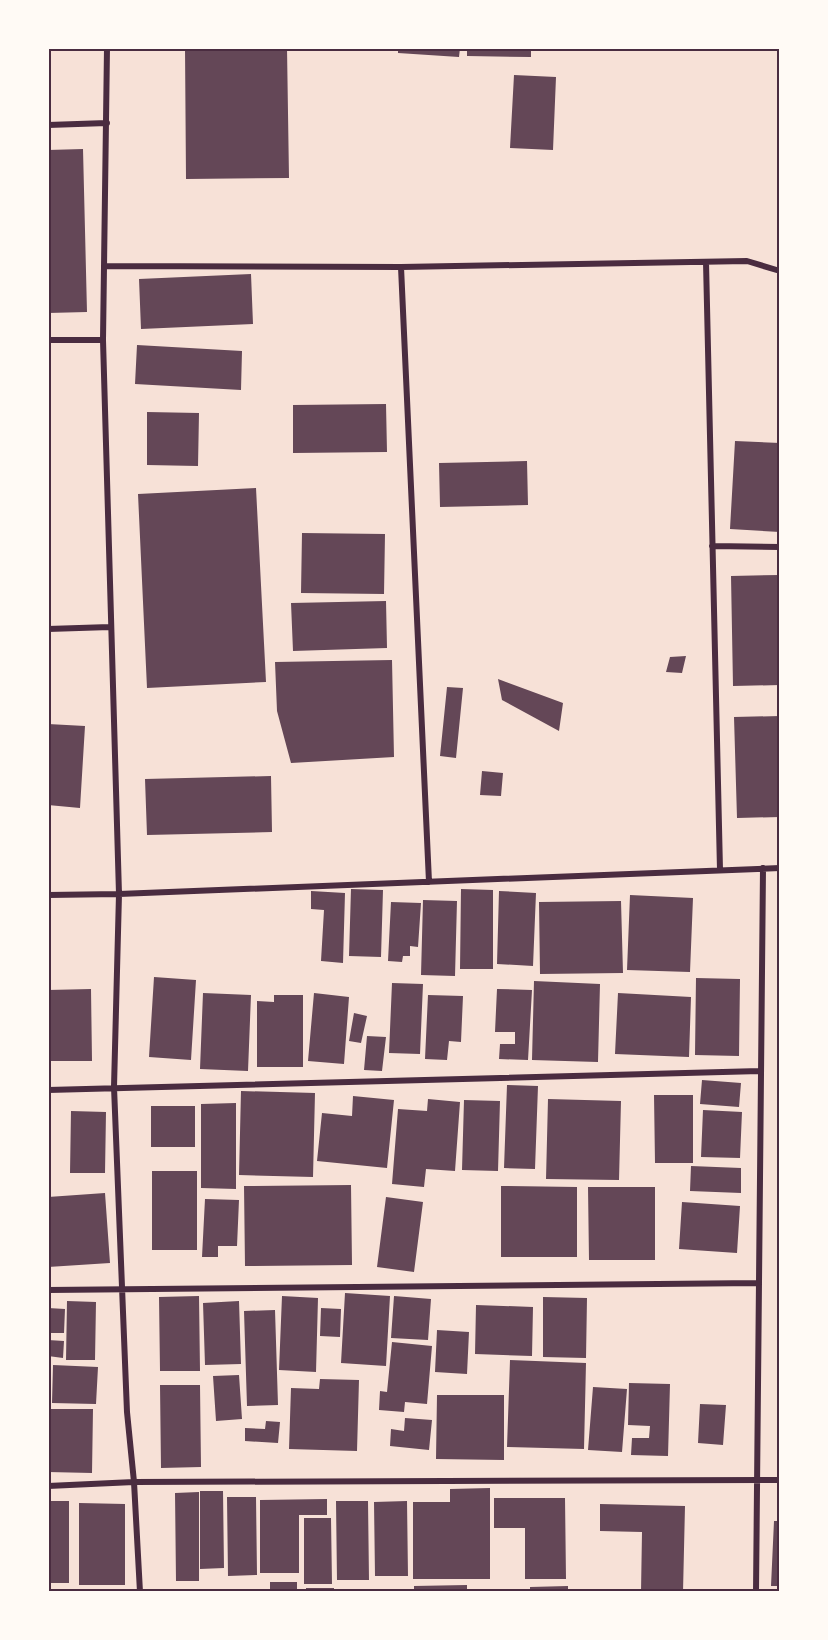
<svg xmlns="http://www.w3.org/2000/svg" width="828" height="1640" viewBox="0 0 828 1640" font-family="'PT Sans Narrow',sans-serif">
<rect width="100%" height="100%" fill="#f7e1d7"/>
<path fill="#644757" d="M185 48H287L289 178 186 179Z
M398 48H460L459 57 398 53Z
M467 48H531V57L467 56Z
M514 75 556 77 553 150 510 148Z
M83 149 87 312 48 313V150Z
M251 274 253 324 141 329 139 279Z
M137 345 242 351 241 390 135 384Z
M386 404 387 452 293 453V405Z
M147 412 199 413 198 466 147 465Z
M735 441 780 443V532L730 529Z
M527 461 528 505 440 507 439 463Z
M256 488 266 682 147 688 138 494Z
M302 533 385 534 384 594 301 593Z
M780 575V685L733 686 731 576Z
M386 601 387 648 293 651 291 603Z
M686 656 682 673 666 672 670 657Z
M392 660 394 757 291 763 277 711 275 662Z
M498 679 563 703 559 731 502 700Z
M447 687 463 688 456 758 440 756Z
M780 716V817L737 818 734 717Z
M48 724 85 726 80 808 48 805Z
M482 771 503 773 501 796 480 795Z
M271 776 272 832 147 835 145 779Z
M351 889 383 890 381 957 349 956Z
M461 889 493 890V969H460Z
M311 891 345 893 343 963 321 961 324 910 311 909Z
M499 891 536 893 533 966 497 964Z
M630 895 693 898 690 972 627 970Z
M423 900 457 901 455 976 421 975Z
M621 901 623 973 540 974 539 902Z
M391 902 421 903 418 947 410 946V956H403L402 962 388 961Z
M154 977 196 980 191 1060 149 1057Z
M696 978 740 979 739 1056 695 1055Z
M534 981 600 984 598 1062 532 1060Z
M392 983 423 984 420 1054 389 1053Z
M91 989 92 1061H48V990Z
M497 989 532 990 528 1060 499 1059 500 1044H515V1032H495Z
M203 993 251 995 248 1071 200 1069Z
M314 993 349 997 344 1064 308 1061Z
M618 993 691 997 689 1057 615 1054Z
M274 995H303V1067H257V1001L274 1002Z
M428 995 463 996 461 1042 449 1041 447 1060 425 1059Z
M354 1013 367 1016 361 1043 349 1041Z
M367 1036 386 1037 382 1071 364 1070Z
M702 1080 741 1083 739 1107 700 1104Z
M507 1085 538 1086 535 1169 504 1168Z
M241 1091 315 1093 313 1177 239 1175Z
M654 1095H693V1163H655Z
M353 1096 394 1100 387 1168 317 1161 322 1113 352 1116Z
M428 1099 460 1102 455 1171 426 1169 424 1187 392 1184 398 1109 427 1111Z
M548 1099 621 1101 619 1180 546 1179Z
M464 1100 500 1101 498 1171 462 1170Z
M236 1103V1189L201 1188V1104Z
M151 1106H195V1147H151Z
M703 1110 742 1112 740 1158 701 1157Z
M71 1111 106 1112 105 1173H70Z
M691 1166 741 1168V1193L690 1191Z
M152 1171H197V1250H152Z
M351 1185 352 1265 245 1266 244 1186Z
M501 1186 577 1187V1257H501Z
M588 1187H655V1260H589Z
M105 1193 110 1263 48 1267V1197Z
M386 1197 423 1202 414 1272 377 1267Z
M205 1199 239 1200 237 1246H218V1257H202Z
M682 1202 740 1206 737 1253 679 1249Z
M345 1293 390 1296 386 1366 341 1363Z
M199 1296 200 1371H160L159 1297Z
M282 1296 318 1298 316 1372 279 1370Z
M394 1296 431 1299 428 1340 391 1338Z
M543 1297 587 1298 586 1358 543 1357Z
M67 1301 96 1302 95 1360H66Z
M239 1301 241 1364 205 1365 203 1303Z
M476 1305 533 1307 532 1356 475 1354Z
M48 1308 65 1309 64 1333H48Z
M321 1308 341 1309 340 1337 320 1336Z
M275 1310 278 1405 247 1406 244 1311Z
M437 1330 469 1332 467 1374 435 1372Z
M48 1340 64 1341 63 1358 48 1356Z
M392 1342 432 1346 427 1404 405 1402 404 1412 379 1410 380 1391 387 1392Z
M510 1360 586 1363 584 1449 507 1447Z
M53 1365 98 1367 96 1404 52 1403Z
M239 1375 242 1419 216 1421 213 1376Z
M320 1379 359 1380 357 1451 289 1449 291 1388 319 1389Z
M629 1383 670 1384 668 1456 631 1455 632 1438H649L650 1426 628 1425Z
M160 1385H200L201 1467 161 1468Z
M593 1387 627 1389 622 1452 588 1450Z
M437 1395H504V1460L436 1459Z
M700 1404 726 1405 723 1445 698 1443Z
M48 1409H93L92 1473 48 1472Z
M405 1418 432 1420 429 1450 390 1446 391 1429 404 1431Z
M266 1421 280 1422 278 1443 245 1441V1428L265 1429Z
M490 1488V1579H413V1502H450V1489Z
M200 1491H223L224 1568 200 1569Z
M199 1492V1581H176L175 1493Z
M227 1497H256L257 1575 228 1576Z
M494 1498H565L566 1579H525V1528H494Z
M327 1499V1515H299V1573H260V1500Z
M48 1501H69V1583H48Z
M336 1501H368L369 1580H337Z
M407 1501 408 1576H375L374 1502Z
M79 1503 125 1504V1585H79Z
M600 1504 685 1506 683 1592H641L642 1532 600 1531Z
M304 1518H331L332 1584H304Z
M774 1521H780V1586H771Z
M270 1582H297V1592H270Z
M467 1585V1592H414V1586Z
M568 1586V1592H530V1587Z
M306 1588H334V1592H306Z"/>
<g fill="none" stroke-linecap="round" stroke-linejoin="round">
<path stroke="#4a2c40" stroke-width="6" d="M107 48 103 340 119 894 114 1087 127 1412 134 1482 140 1592
M48 125 107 123
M706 262 720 870
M104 266 401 267 747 261 780 271
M401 267 429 882
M48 340H103
M712 546 780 547
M48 629 110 627
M48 895 119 894 780 868
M48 1090 760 1071
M48 1290 758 1283
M48 1486 134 1482 780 1480
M756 1592 763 868"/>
</g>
<rect width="828" height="1640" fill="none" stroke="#fffaf5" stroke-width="99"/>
<rect x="50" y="50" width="728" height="1540" fill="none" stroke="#4a2c40" stroke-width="2"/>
</svg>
